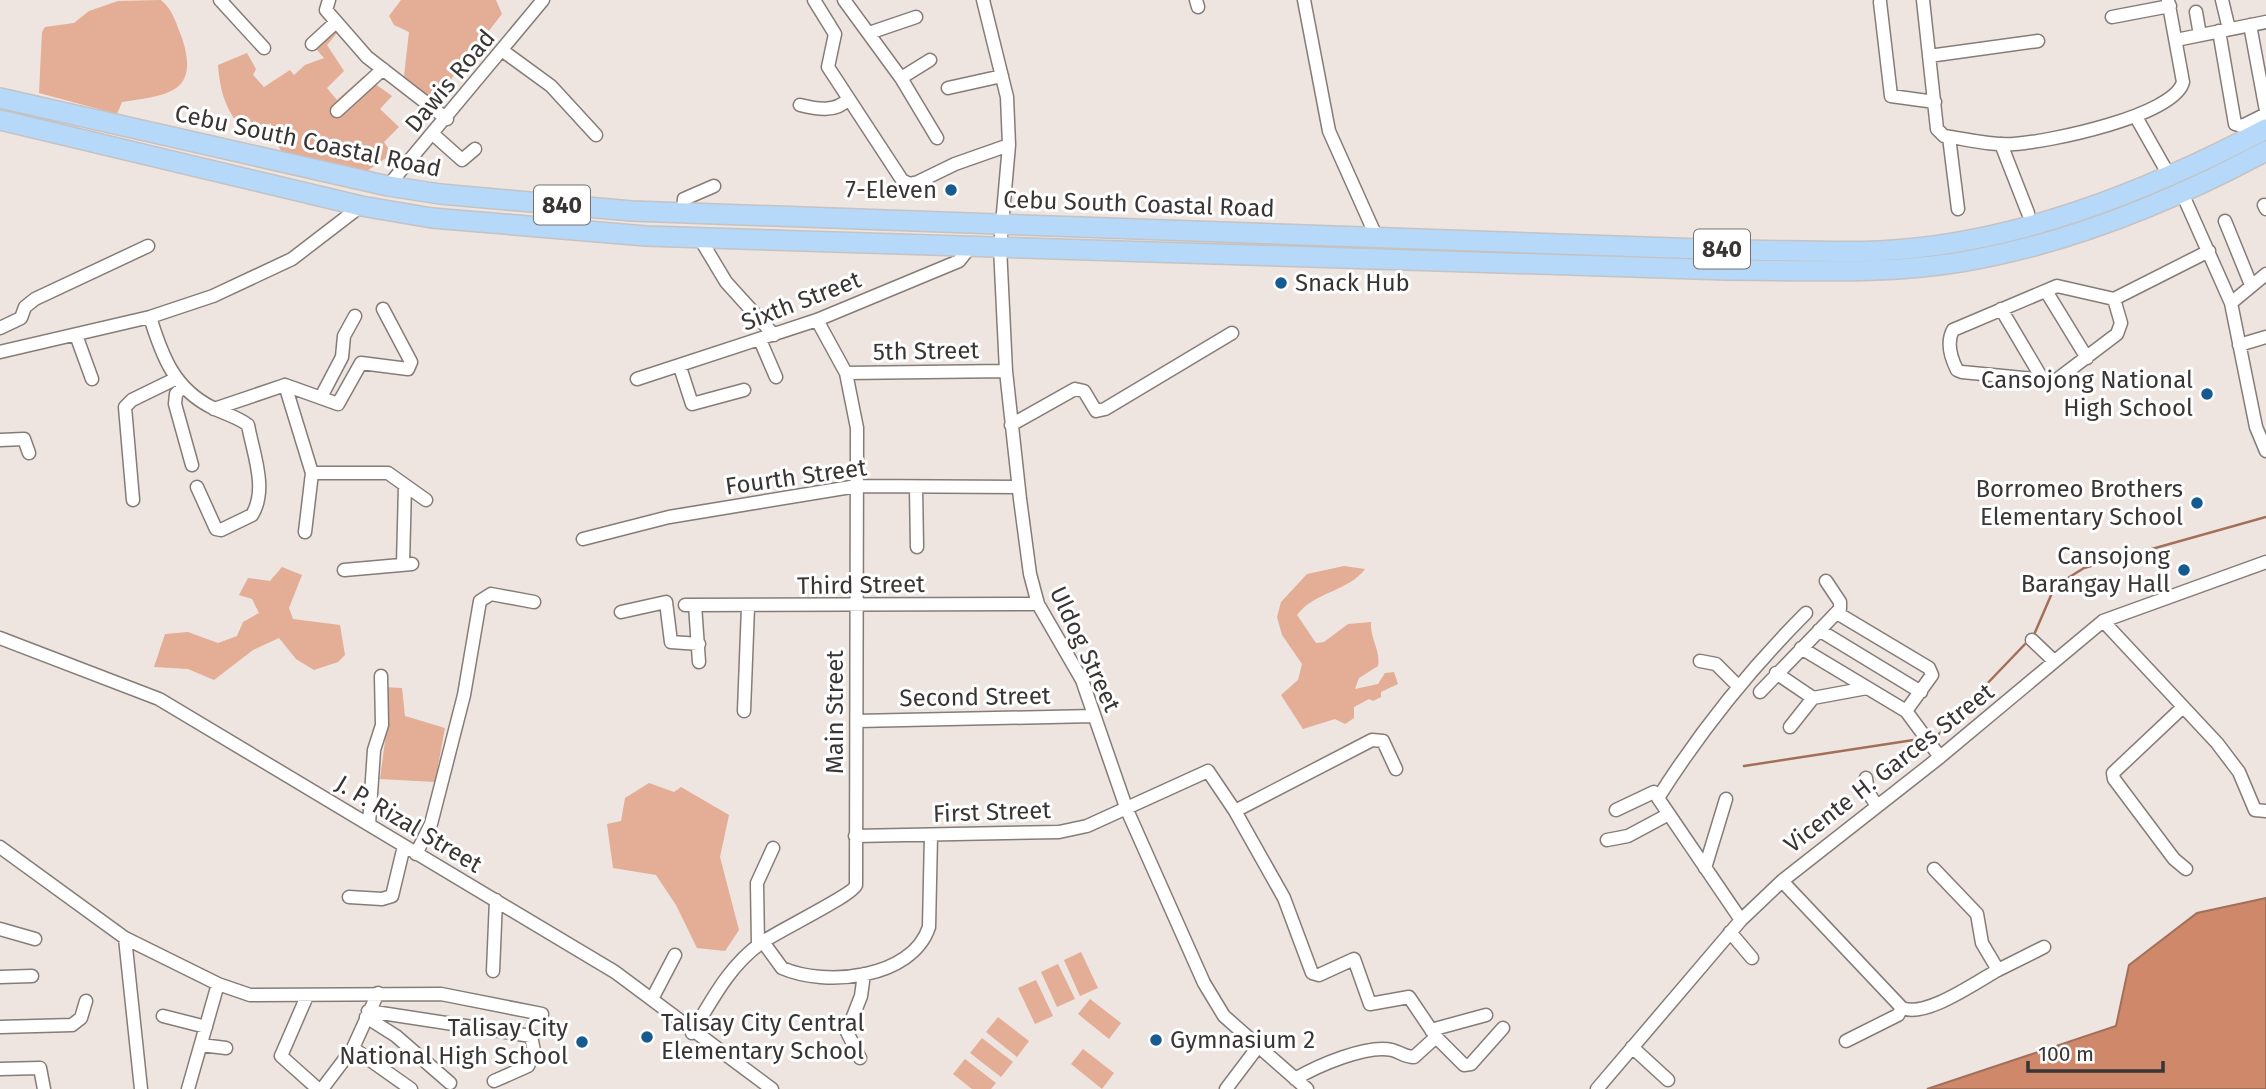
<svg xmlns="http://www.w3.org/2000/svg" width="2266" height="1089" viewBox="0 0 2266 1089" font-family="'Fira Sans',sans-serif">
<rect width="100%" height="100%" fill="#eee4e0"/>
<path fill="#e3ad96" d="M161 0C173 10 176 23 182 38 200 93 168 95 122 102L117 114 39 93 42 32 45 27 74 23 89 11 118 1Z
M401 0H496L502 14 434 101 404 76 409 32 394 25 389 16Z
M335 29 337 33 327 45 344 71 327 88 337 100 364 76 392 96 380 109 399 127 384 142 392 154 367 171 284 157 278 145 272 142 271 123 262 128 238 124C224 105 220 89 218 65L247 53 256 69 253 75 264 87 290 70 294 75 305 65 324 58 312 44Z
M1344 566 1365 569C1349 591 1314 592 1297 615L1316 643 1324 642 1348 624 1371 622C1370 639 1381 651 1378 666L1359 678 1355 689 1378 684 1385 673 1394 672 1398 684 1381 692V697L1373 701 1369 699 1354 707V718L1345 724 1335 719 1303 729 1281 695 1298 680 1302 664 1282 635 1277 617 1281 602 1307 574Z
M282 567 302 575 289 608 293 619 340 625 345 655 338 662 314 670 296 659 279 638 253 650 214 680 188 669 154 667 165 634 188 632 218 643 237 636 243 622 259 613 252 599 239 595 248 578 270 581Z
M383 687 402 688 405 716 445 728 435 782 380 779 387 726Z
M649 783 674 792 681 787 729 815 720 857 739 930 725 951 697 948 676 905 656 875 613 868 607 824 621 821 625 798Z
M1081 952 1098 988 1080 996 1064 960Z
M1058 964 1075 999 1057 1007 1041 972Z
M1036 980 1053 1016 1035 1024 1018 988Z
M1090 999 1121 1023 1109 1039 1078 1014Z
M998 1017 1029 1041 1017 1057 986 1032Z
M982 1038 1013 1062 1001 1077 970 1053Z
M1083 1049 1114 1073 1102 1089 1071 1064Z
M965 1059 996 1083 991 1089H972L953 1074Z"/>
<path fill="#cf8869" stroke="#a26f59" stroke-width="2" d="M2266 898V1089H1927L2116 1026 2129 965 2197 913Z"/>
<g fill="none" stroke-linecap="round" stroke-linejoin="round">
<path stroke="#a26f59" stroke-width="2.5" d="M2033 637 2055 586 2084 568 2266 517
M1932 737H1936L2028 641
M1744 766 1920 739"/>
<defs>
<path id="minor" d="M220 0 264 48
M329 0 326 10 367 57 447 119
M814 0 835 34 828 67 902 180 909 184 918 182 955 164 1009 145
M844 0 901 78 937 138
M983 0 1007 97 1009 145 1000 247 1006 371 1020 499 1030 574 1038 604 1082 680 1127 810 1204 983 1224 1016 1307 1089
M1196 0 1198 7
M1304 0 1329 131 1376 236
M1923 0 1937 129 1944 136C1966 139 1992 146 2014 144 2048 142 2174 116 2183 82L2168 0
M2222 0 2229 29
M1880 2 1891 96 1935 102
M2196 12 2200 35
M2112 17 2170 6
M2250 25 2266 111
M2219 31 2235 124 2242 126 2266 114
M869 33 916 17
M2176 40 2266 22
M312 44 336 22
M503 51 551 86 596 135
M1929 56 2038 41
M901 78 930 60
M948 88 1002 76
M800 105C816 109 836 113 848 99
M337 111 383 69
M2136 117 2170 177
M434 135 462 160 475 149
M1949 137 1958 209
M2001 144 2028 213
M388 186 543 0
M2182 193 2231 303 2256 427 2266 451
M2264 205 2266 209
M683 213 684 199 714 186
M2225 221 2251 285
M699 237 726 282 774 335
M2046 291 2087 358
M2114 299 2121 323 2117 334 2055 381 1962 372 1957 370C1951 358 1946 343 1953 330L2057 286 2114 299 2209 251
M2231 303 2266 274
M2001 309 2043 380
M150 317C162 356 174 389 213 408 225 414 238 417 248 425 253 453 268 489 252 515L221 530 216 529 197 487
M0 328 21 318 25 307 35 299 148 246
M76 335 92 379
M760 340 776 377
M2239 345 2266 337
M0 352 150 317 213 296 292 259 361 206
M680 367 692 404 744 390
M846 373 1006 371
M637 379 817 320 959 261 971 246
M285 385 312 473 305 532
M183 387 176 394 175 404 192 465
M321 397 342 357 344 336 355 316
M214 409 285 385 338 404 361 363 408 369 411 362 383 309
M1011 425 1075 389 1084 391 1096 411 1105 409 1232 333
M0 440 24 439 29 453
M312 473H388L426 500
M916 488 917 547
M133 500 125 407 132 400 175 379
M583 539 669 517 857 486 1018 487
M403 564 405 486
M344 570 412 564
M685 605 1038 604
M695 605 699 662
M621 612 666 602 671 642 699 644
M1837 613 1929 668 1932 675 1906 711
M2103 621 2217 743 2239 772 2255 810 2266 811
M1819 630 1921 692
M0 638 159 699 615 972 772 1089
M2032 640 2054 661
M1801 648 1906 711 1940 757
M1700 661 1716 664 1738 686
M1776 673 1813 698
M1760 692 1840 609V602L1826 581
M2183 707 2113 773 2114 779 2174 859 2186 869
M744 711 748 607
M857 721 1094 716
M1790 727 1813 698 1867 688
M1866 778 1868 792 1877 806
M1616 810 1654 792
M1235 811 1372 740 1383 741 1396 769
M369 824 374 750 382 725 381 676
M855 836 1059 832 1087 826 1208 771 1235 811 1284 898 1312 973 1319 975 1354 959 1370 1004 1409 997 1436 1037 1464 1065 1471 1064 1503 1028
M1607 840 1628 836 1669 814
M0 847 125 938 218 984 250 995 441 994 542 1014
M416 854 431 824 464 695 480 601 491 594 534 602
M1705 868 1726 799
M1934 869 1977 914 1982 943 1998 970 2044 947
M1782 881 1902 1008C1926 1018 1976 982 1998 970
M349 897 382 899 392 896 404 846
M1741 920 1658 798C1701 730 1749 670 1806 613
M0 929 35 939
M1730 932 1752 958
M125 938 141 1089
M763 942 782 968C825 987 912 979 929 927L931 835
M758 945 757 883 773 848
M493 971 496 900
M0 977 32 976
M307 996 281 1056 318 1089
M652 999 675 955
M368 1011 531 1036 534 1051 528 1066 494 1081
M163 1016 206 1027
M366 1017 396 1036 450 1083
M828 1023H851
M0 1027 72 1025 81 1018 86 1001
M1431 1030 1486 1015
M692 1033C712 1000 729 966 761 943 776 932 853 895 856 885L857 428 846 373 817 320
M1846 1041 1898 1015 1902 1008
M201 1045 226 1048
M1632 1047 1668 1080
M353 1048 411 1089
M860 1058 847 1032 861 996 864 974
M0 1069 40 1068 44 1089
M1295 1079C1317 1066 1367 1044 1392 1050 1400 1052 1405 1057 1414 1057L1436 1037
M188 1089 218 984
M322 1089 353 1048 378 993
M1226 1089 1257 1048
M1597 1089 1741 920 1782 881 1940 757 2103 621 2266 562"/>
<path id="highway" d="M0 98 388 186 440 194 632 211 1730 250C1780 250 1830 253 1879 251 2016 244 2146 192 2266 129
M0 120 361 206 432 218 646 236 1727 270C1805 270 1884 275 1961 262 2068 244 2171 202 2266 151"/>
</defs>
<use href="#minor" stroke="#857c78" stroke-width="15"/>
<use href="#highway" stroke="#c4c2c2" stroke-width="22"/>
<use href="#minor" stroke="#fff" stroke-width="12"/>
<use href="#highway" stroke="#b6d9fa" stroke-width="19"/>
</g>
<g fill="#155b90" stroke="#fff" stroke-width="2.5">
<circle cx="951" cy="190" r="7"/>
<circle cx="1281" cy="283" r="7"/>
<circle cx="2207" cy="394" r="7"/>
<circle cx="2197" cy="503" r="7"/>
<circle cx="2184" cy="570" r="7"/>
<circle cx="647" cy="1037" r="7"/>
<circle cx="1156" cy="1040" r="7"/>
<circle cx="582" cy="1042" r="7"/>
</g>
<g text-anchor="middle" dominant-baseline="central" stroke-width="6" stroke-linejoin="round" paint-order="stroke">
<g fill="#fff" stroke="#747271" stroke-width="2">
<rect x="534" y="185.5" width="56" height="39" rx="5"/>
<rect x="1694" y="229.5" width="56" height="39" rx="5"/>
</g>
<g font-size="23" font-weight="bold" fill="#393534">
<text x="562" y="205">840</text>
<text x="1722" y="249">840</text>
</g>
<g font-size="24" fill="#393534" stroke="#fff">
<text transform="translate(450 81) rotate(-50)">Dawis Road</text>
<text transform="translate(308 141) rotate(12)">Cebu South Coastal Road</text>
<text transform="translate(1139 204) rotate(2)">Cebu South Coastal Road</text>
<text transform="translate(801 301) rotate(-21)">Sixth Street</text>
<text transform="translate(926 351) rotate(-1)">5th Street</text>
<text transform="translate(796 477) rotate(-8)">Fourth Street</text>
<text transform="translate(861 585) rotate(-1)">Third Street</text>
<text transform="translate(1085 649) rotate(65)">Uldog Street</text>
<text transform="translate(975 697) rotate(-1)">Second Street</text>
<text transform="translate(835 712) rotate(-90)">Main Street</text>
<text transform="translate(1889 768) rotate(-38)">Vicente H. Garces Street</text>
<text transform="translate(992 812) rotate(-2)">First Street</text>
<text transform="translate(409 824) rotate(31)">J. P. Rizal Street</text>
</g>
<g font-size="24" fill="#393534" stroke="#fff" text-anchor="end">
<text x="937" y="190">7-Eleven</text>
<text x="1295" y="283" text-anchor="start">Snack Hub</text>
<text x="2193" y="380">Cansojong National<tspan x="2193" dy="28">High School</tspan></text>
<text x="2183" y="489">Borromeo Brothers<tspan x="2183" dy="28">Elementary School</tspan></text>
<text x="2170" y="556">Cansojong<tspan x="2170" dy="28">Barangay Hall</tspan></text>
<text x="661" y="1023" text-anchor="start">Talisay City Central<tspan x="661" dy="28">Elementary School</tspan></text>
<text x="568" y="1028">Talisay City<tspan x="568" dy="28">National High School</tspan></text>
<text x="1170" y="1040" text-anchor="start">Gymnasium 2</text>
</g>
</g>
<path d="M2028 1061v10h135v-10" fill="none" stroke="#393534" stroke-width="3.5"/>
<text x="2038" y="1061" font-size="21" fill="#393534" stroke="#ffffff" stroke-width="5" paint-order="stroke">100 m</text>
</svg>
